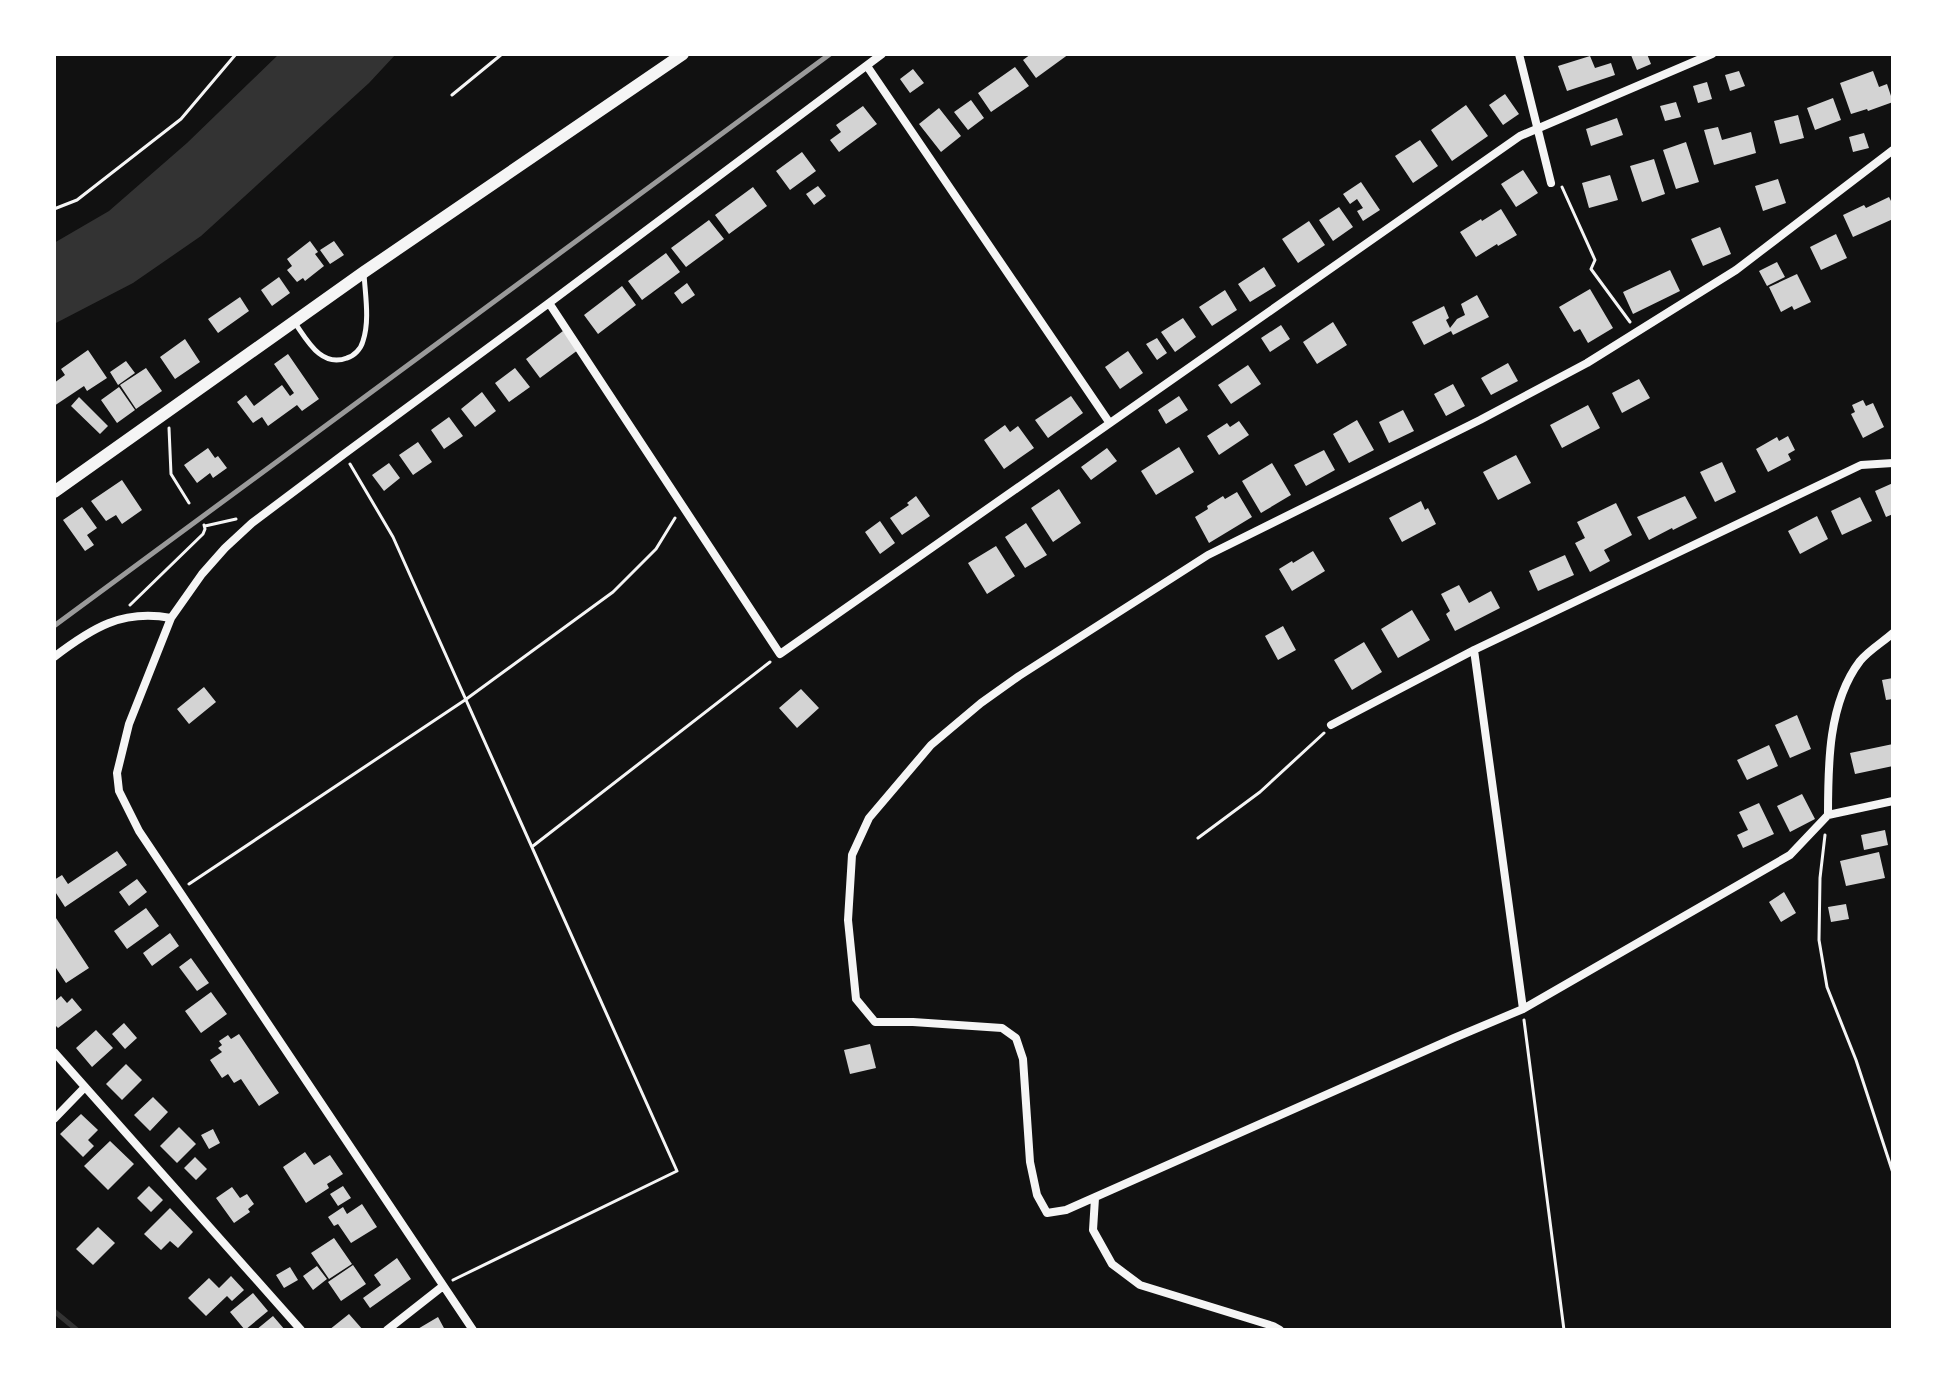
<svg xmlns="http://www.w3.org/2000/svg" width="1947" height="1384" viewBox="0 0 1947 1384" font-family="'Asap Condensed',sans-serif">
<rect width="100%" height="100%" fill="#111"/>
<path fill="#333" d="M279 54H396L369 83 201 236 133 283 54 324V243L109 211 187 143Z"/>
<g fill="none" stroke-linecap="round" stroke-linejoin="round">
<path stroke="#333" stroke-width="5" d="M54 1311 77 1330"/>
</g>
<path fill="#d3d3d3" d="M1031 54H1069L1036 78 1023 60Z
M1634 54H1647L1651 64 1637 70 1631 55Z
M1590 56 1595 68 1611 63 1615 75 1567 91 1558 66Z
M1015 67 1029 86 991 112 978 93Z
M913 69 924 83 910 93 900 79Z
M1739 71 1745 86 1730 91 1725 75Z
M1873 71 1879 87 1887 84 1893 102 1868 111 1867 109 1851 114 1840 83Z
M1707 82 1712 99 1698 103 1693 86Z
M1505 94 1519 114 1503 125 1489 105Z
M1833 98 1841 120 1815 130 1807 108Z
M971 100 984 118 968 130 954 112Z
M1676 102 1681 117 1665 121 1660 106Z
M1466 105 1488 136 1452 161 1431 130Z
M863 106 877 124 839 152 830 140 841 132 836 125Z
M939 108 961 136 941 152 919 124Z
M1798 115 1804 138 1780 144 1774 121Z
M1617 118 1623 135 1591 146 1586 129Z
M1718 127 1722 140 1751 132 1756 153 1714 165 1704 130Z
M1864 133 1869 148 1853 152 1849 137Z
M1420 140 1438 166 1413 183 1395 156Z
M1686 142 1699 182 1676 189 1663 150Z
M802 152 816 171 790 190 776 171Z
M1654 159 1665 194 1642 202 1630 166Z
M1523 170 1538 193 1516 207 1501 184Z
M1610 175 1618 200 1589 208 1582 183Z
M1778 179 1786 203 1763 211 1755 186Z
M1361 182 1380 210 1363 221 1357 211 1363 208 1357 199 1350 204 1343 194Z
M818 186 826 196 814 205 806 194Z
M753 187 767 206 729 234 715 215Z
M1889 197 1893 205V219L1853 237 1843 215 1864 205 1866 208Z
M1339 207 1353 227 1333 241 1319 220Z
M1501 209 1517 235 1498 246 1497 244 1476 257 1460 232 1481 219 1482 221Z
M709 220 724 239 686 267 671 248Z
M1309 221 1325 245 1298 263 1282 239Z
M1720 227 1731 254 1703 266 1691 239Z
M1836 234 1847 258 1821 270 1810 247Z
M310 241 318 252 315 254 324 266 305 281 303 278 297 282 287 270 292 266 287 259Z
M334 241 344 255 330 264 320 250Z
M666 253 680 272 642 300 628 281Z
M1777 262 1785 277 1767 286 1759 271Z
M1264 267 1276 286 1250 302 1238 284Z
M1670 270 1680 291 1633 314 1623 292Z
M1797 274 1811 302 1794 310 1792 306 1781 312 1769 287Z
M279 277 290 293 272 306 261 290Z
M687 283 695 295 682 304 674 293Z
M622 286 636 305 598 334 584 315Z
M1590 289 1613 328 1588 343 1580 329 1574 332 1559 307Z
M1225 290 1237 310 1212 326 1199 307Z
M1477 295 1489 317 1453 335 1451 331 1424 345 1412 322 1444 306 1449 318 1446 320 1450 328 1457 319 1465 315 1461 304Z
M240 297 249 311 218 333 208 319Z
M1183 318 1196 337 1175 352 1161 332Z
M1333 322 1347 345 1317 364 1303 342Z
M1281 325 1290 339 1270 352 1261 338Z
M563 331 578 350 540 378 526 359Z
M1157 338 1167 353 1157 360 1146 344Z
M185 339 200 362 175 379 160 357Z
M88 350 107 378 87 391 84 386 54 406V383L65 375 61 369Z
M1128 351 1143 373 1120 389 1105 367Z
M288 354 319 399 302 411 297 405 268 426 262 417 253 423 237 402 246 395 254 406 282 385 290 396 294 393 274 364Z
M126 361 135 373 118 385 110 372Z
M1508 363 1518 381 1491 395 1481 378Z
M1248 365 1261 384 1231 404 1218 385Z
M146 368 162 391 136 409 120 385Z
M515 368 530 387 509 402 495 383Z
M1639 379 1650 398 1622 413 1612 393Z
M1453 384 1465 406 1446 416 1434 394Z
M119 387 135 410 117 423 101 400Z
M482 392 496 411 475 427 461 409Z
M1071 396 1083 413 1048 438 1035 420Z
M1179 396 1188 410 1166 424 1158 410Z
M79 397 108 426 100 434 71 406Z
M1863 400 1866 406 1873 403 1884 427 1863 438 1851 414 1855 412 1852 405Z
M1588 405 1600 428 1562 448 1550 425Z
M1403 410 1414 431 1389 443 1379 422Z
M449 417 463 436 444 449 431 430Z
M1357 420 1374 450 1349 463 1333 434Z
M1239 421 1249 435 1219 455 1207 436 1227 423 1230 427Z
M1005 425 1010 432 1018 426 1034 448 1004 469 984 440Z
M1788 436 1795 450 1788 454 1791 460 1768 472 1756 449 1777 437 1779 441Z
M418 442 432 462 413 475 399 455Z
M1179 447 1194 472 1156 495 1141 471Z
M208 448 215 458 218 456 227 468 213 478 210 473 197 483 184 465Z
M1107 448 1117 461 1091 480 1081 467Z
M1324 450 1335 470 1306 486 1294 465Z
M1516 455 1531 483 1498 500 1483 472Z
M1722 462 1736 492 1715 502 1700 472Z
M389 463 400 478 384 491 372 475Z
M1272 463 1291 495 1261 513 1242 481Z
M122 480 142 510 122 524 116 515 106 521 91 501Z
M1893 483V514L1886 517 1875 491Z
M1059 489 1081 523 1053 542 1031 508Z
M1237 492 1252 517 1209 543 1195 517 1208 509 1207 506 1223 496 1225 499Z
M916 496 930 516 902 535 890 518 909 505 907 503Z
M1685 496 1697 518 1673 530 1672 528 1649 540 1637 517Z
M1860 497 1872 521 1842 535 1831 511Z
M1421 501 1425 510 1428 508 1436 524 1402 542 1389 518Z
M1616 503 1632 535 1604 550 1610 561 1590 572 1575 543 1585 538 1577 522Z
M82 507 97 528 87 535 94 545 85 551 63 520Z
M1817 516 1828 539 1800 554 1788 531Z
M880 521 895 543 880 554 865 532Z
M1026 523 1047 555 1025 568 1005 537Z
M996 546 1015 576 987 594 968 563Z
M1313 551 1325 571 1292 591 1279 569 1292 561 1293 563Z
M1565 555 1574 575 1538 591 1529 571Z
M1459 585 1469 603 1491 591 1500 608 1455 631 1446 614 1450 611 1441 594Z
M1412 610 1430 640 1398 658 1381 629Z
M1283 626 1296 650 1278 660 1265 636Z
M1364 642 1382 672 1352 690 1334 660Z
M1893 678V699L1886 700 1882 680Z
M204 687 216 702 189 724 177 709Z
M801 689 819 708 797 728 779 708Z
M1797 715 1811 749 1790 758 1775 725Z
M1893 744V766L1855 774 1850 753Z
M1769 745 1778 766 1747 780 1737 760Z
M1802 794 1815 819 1790 832 1777 806Z
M1759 803 1774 834 1743 848 1737 835 1748 830 1739 812Z
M1885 830 1888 845 1864 850 1861 835Z
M117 851 127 865 65 907 54 890V880L62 875 68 884Z
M1879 852 1885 878 1846 886 1840 861Z
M137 879 147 892 129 906 119 892Z
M1784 892 1796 913 1781 922 1769 902Z
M1846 904 1849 919 1831 922 1828 907Z
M146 908 159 926 127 949 114 931Z
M54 915 89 968 66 983 54 965Z
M170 933 179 946 152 966 143 953Z
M191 958 209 983 197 991 179 967Z
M211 992 227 1014 201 1033 185 1011Z
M61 996 67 1003 72 998 82 1010 58 1028 54 1024V1002Z
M124 1023 137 1038 125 1049 112 1034Z
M96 1030 113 1048 92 1067 76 1048Z
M239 1034 279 1093 259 1106 241 1079 234 1083 228 1074 222 1078 210 1060 222 1052 218 1048 222 1045 219 1041 228 1035 231 1039Z
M870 1044 876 1068 850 1074 844 1050Z
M126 1064 142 1080 122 1100 106 1084Z
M153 1097 168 1112 150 1131 134 1115Z
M81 1114 98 1130 88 1140 94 1146 83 1157 60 1134Z
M179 1127 196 1144 177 1163 160 1146Z
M213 1129 220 1143 209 1149 201 1135Z
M110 1141 134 1164 108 1190 84 1166Z
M305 1152 314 1165 330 1155 343 1174 327 1184 329 1188 306 1203 283 1167Z
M195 1157 207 1169 196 1180 184 1168Z
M149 1186 163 1200 151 1212 137 1198Z
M343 1186 351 1198 338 1206 330 1194Z
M232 1187 240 1198 247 1194 254 1204 248 1209 250 1212 234 1223 216 1198Z
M362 1204 377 1227 351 1243 338 1224 334 1226 328 1217 343 1207 347 1214Z
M170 1208 193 1232 178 1248 170 1241 161 1250 144 1234Z
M98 1227 115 1243 93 1265 76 1249Z
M334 1238 352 1264 329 1279 311 1253Z
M397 1258 411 1279 370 1308 363 1298 381 1285 374 1275Z
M353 1265 366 1284 341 1301 328 1282Z
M317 1266 327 1279 313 1290 303 1276Z
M290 1267 298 1280 284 1288 276 1275Z
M231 1276 244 1290 232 1301 227 1296 206 1316 188 1298 209 1278 219 1288Z
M253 1293 268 1311 245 1330 230 1312Z
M349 1314 363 1330H329Z
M273 1316 285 1330H256Z
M438 1317 445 1330H416Z"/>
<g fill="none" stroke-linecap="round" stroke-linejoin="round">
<path stroke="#f5f5f5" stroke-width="3" d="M452 95 502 54
M1562 187 1595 260 1591 269 1630 322
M54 209 77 200 181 119 236 54
M169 428 171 474 189 503
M350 464 393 537 677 1171 453 1280
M205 526 236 519
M130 605 203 534 205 529 204 525
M1825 835 1820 878 1819 940 1827 987 1856 1060 1893 1173
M1198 838 1260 792 1324 733
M533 846 770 662
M189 884 465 700 613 592 656 549 675 518
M1524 1020 1564 1330"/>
<path stroke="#f5f5f5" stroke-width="5" d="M295 323C307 340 321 368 347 358 354 356 361 349 363 341 370 320 365 294 364 273"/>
<path stroke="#f5f5f5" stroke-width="8" d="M1519 54 1551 183
M867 66 1109 422
M549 303 780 654 1520 136 1712 54
M1474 650 1523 1009
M54 657C92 628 122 609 171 618
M1331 725 1474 650 1861 465 1893 463
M1828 815 1790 855 1523 1009 1454 1038 1066 1210 1047 1213 1037 1195 1030 1162 1023 1059 1016 1038 1002 1028 913 1022H875L856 999 848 920 852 855 869 818 931 745 981 703 1019 676 1208 555 1480 420 1587 363 1736 270 1893 150
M1828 815C1828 765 1828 703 1860 661 1869 650 1883 642 1893 633
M1828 815 1893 801
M54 1052 301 1330
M54 1119 85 1087
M1095 1198 1093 1230 1112 1264 1140 1285 1273 1326 1280 1330
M387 1330 443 1286
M473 1330 139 831 119 791 117 773 129 724 171 618 202 574 225 548 252 523 344 454 549 303 882 54"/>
<path stroke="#f5f5f5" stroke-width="12" d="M54 492 364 272 683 54"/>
<path stroke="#9a9a9a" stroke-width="5" d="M54 626 830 54"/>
</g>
<rect width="1947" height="1384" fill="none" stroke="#ffffff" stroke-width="112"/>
</svg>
